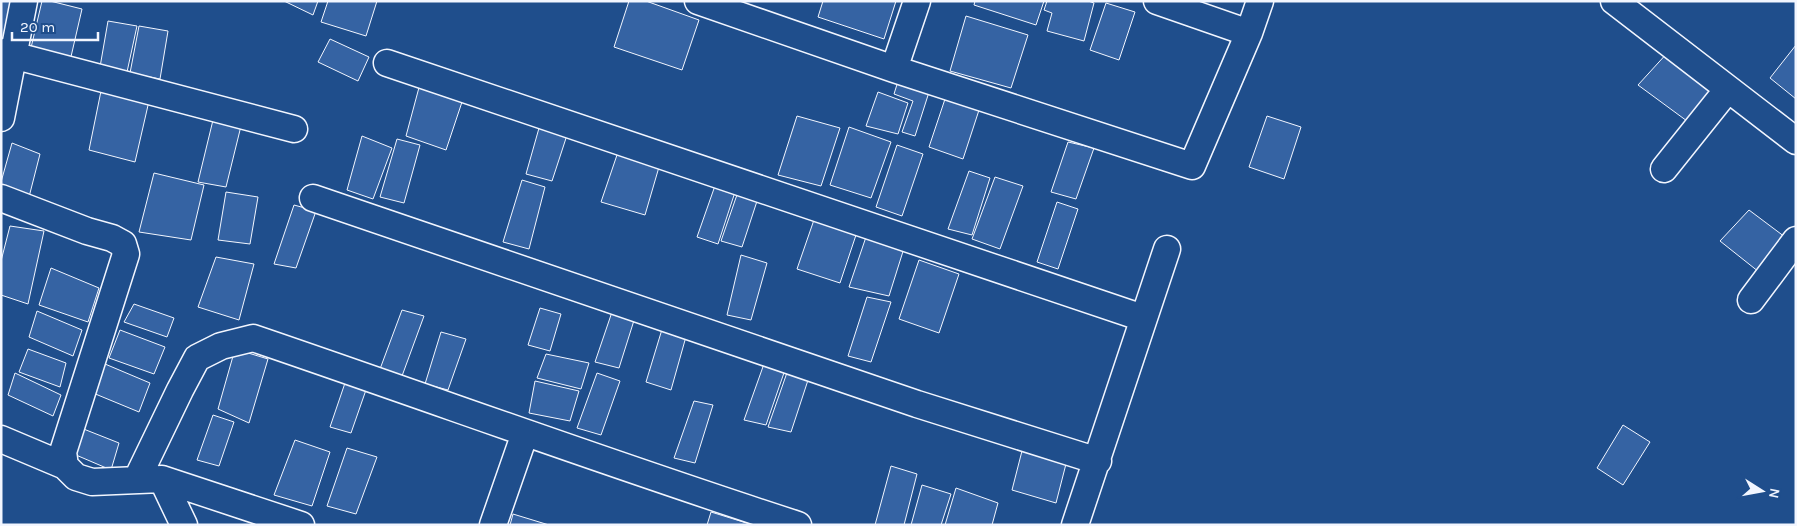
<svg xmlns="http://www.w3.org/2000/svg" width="1797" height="526" viewBox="0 0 1797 526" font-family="Karla,sans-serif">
<rect width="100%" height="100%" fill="#1f4e8c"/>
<path fill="#3563a3" stroke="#f2f6ff" d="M1 1H18L1 45Z
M42 1H50L82 9 70 61 30 52Z
M284 1H318L313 15Z
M328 1H377L366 36 321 22Z
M629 1H646L699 20 682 70 614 47Z
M823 1H896L884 39 818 17Z
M975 1H1044L1036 25 974 5Z
M1047 1H1088L1094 3 1084 41 1047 31 1052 13 1044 10Z
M1106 3 1135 12 1119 60 1090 50Z
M966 16 1028 35 1011 88 950 71Z
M108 21 137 26 127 72 100 67Z
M139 26 168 31 160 79 130 73Z
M330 39 369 57 358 81 318 62Z
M1796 45V99L1770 78Z
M1669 51 1716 88 1687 121 1638 85Z
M899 78 930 89 915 136 902 132 913 101 894 94Z
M421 80 465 93 446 150 406 136Z
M101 91 149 101 135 162 89 150Z
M878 92 908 103 898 134 866 126Z
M947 93 981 104 963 159 929 147Z
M797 116 840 128 821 186 778 175Z
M1267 116 1301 127 1284 179 1249 167Z
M213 120 241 126 226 187 198 182Z
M541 121 569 129 552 181 526 174Z
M849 127 891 142 871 198 830 185Z
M362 136 392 148 373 199 347 190Z
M397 139 420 145 404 203 380 197Z
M1068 142 1094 148 1076 199 1051 192Z
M12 143 40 154 29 197 1 191V182Z
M897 145 923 154 902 216 876 207Z
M618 152 659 167 645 215 601 202Z
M969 171 990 178 972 235 948 229Z
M154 173 204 185 191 240 139 232Z
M995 177 1023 186 1000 249 972 239Z
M522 180 545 187 529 249 503 242Z
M717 180 737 186 718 244 697 237Z
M740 186 760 192 742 247 721 241Z
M226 192 258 197 250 244 218 240Z
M1057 202 1078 209 1058 269 1037 262Z
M294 205 316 211 296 268 274 264Z
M1749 210 1789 240 1759 272 1720 241Z
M816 214 858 229 840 283 797 269Z
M10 226 44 231 28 304 1 295V261Z
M867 234 905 245 889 296 849 287Z
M741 255 767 263 751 320 727 315Z
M216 257 254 264 239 320 198 307Z
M919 260 959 274 939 333 899 319Z
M51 268 99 288 88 322 39 305Z
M867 297 891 302 871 362 848 356Z
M134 304 174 318 167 337 124 322Z
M540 308 561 314 550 351 528 345Z
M613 309 636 314 619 368 595 362Z
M402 310 424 316 402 376 380 369Z
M37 311 82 330 73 356 29 337Z
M663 326 687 333 671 390 646 382Z
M120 330 165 347 154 374 109 358Z
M441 332 466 339 448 390 425 384Z
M28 349 66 363 60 387 19 372Z
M235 349 268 359 249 423 218 409Z
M546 354 589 363 581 389 537 378Z
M765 361 786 367 766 425 744 420Z
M105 364 150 383 139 412 93 393Z
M790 364 811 371 791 432 768 427Z
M15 373 61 395 53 416 8 395Z
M597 373 620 381 601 435 577 428Z
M346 380 367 387 351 433 330 427Z
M535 381 579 391 570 421 529 413Z
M694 401 713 405 695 463 674 458Z
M213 415 234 422 219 466 197 460Z
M1623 425 1650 442 1623 485 1597 468Z
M76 426 119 443 111 470 69 452Z
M295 440 330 452 312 506 274 495Z
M1023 447 1067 460 1056 503 1012 490Z
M347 448 377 457 356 514 327 506Z
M891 466 917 474 904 525H875Z
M922 485 951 494 941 525H911Z
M956 488 998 503 992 525H945Z
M711 512 753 525H707Z
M513 514 549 525H510Z"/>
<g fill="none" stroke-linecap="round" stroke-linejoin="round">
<defs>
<path id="minor" d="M698 1 894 69 1192 166 1249 33 1260 1
M1157 1 1249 33
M1614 1 1796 141
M1 52 294 129
M387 63 1143 318
M894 69 917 1
M1 118 24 1
M1664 169 1728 89
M1 198 87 231 112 238 123 244 126 254 63 452 65 466 76 477 92 482 162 479 301 525
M313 198 917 404 1098 461
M1751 300 1796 240
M1 439 65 466
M137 479 180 390 197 358 221 346 253 338C435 400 615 466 798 525
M162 479 184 525
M493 525 525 433
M1075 525 1167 249"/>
</defs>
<use href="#minor" stroke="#f2f6ff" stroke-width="29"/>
<use href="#minor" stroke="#1f4e8c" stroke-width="26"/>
</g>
<rect width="1797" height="526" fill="none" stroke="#f2f6ff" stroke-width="5"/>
<g transform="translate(1762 491) rotate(101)" stroke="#1f4e8c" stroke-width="4" paint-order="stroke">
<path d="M0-4L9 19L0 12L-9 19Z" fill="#f2f6ff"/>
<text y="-8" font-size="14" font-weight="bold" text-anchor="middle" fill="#f2f6ff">N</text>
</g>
<path d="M12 32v8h86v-8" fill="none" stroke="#f2f6ff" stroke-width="2.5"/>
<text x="20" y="32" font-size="15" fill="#f2f6ff" stroke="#1f4e8c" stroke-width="4" paint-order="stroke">20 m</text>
</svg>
